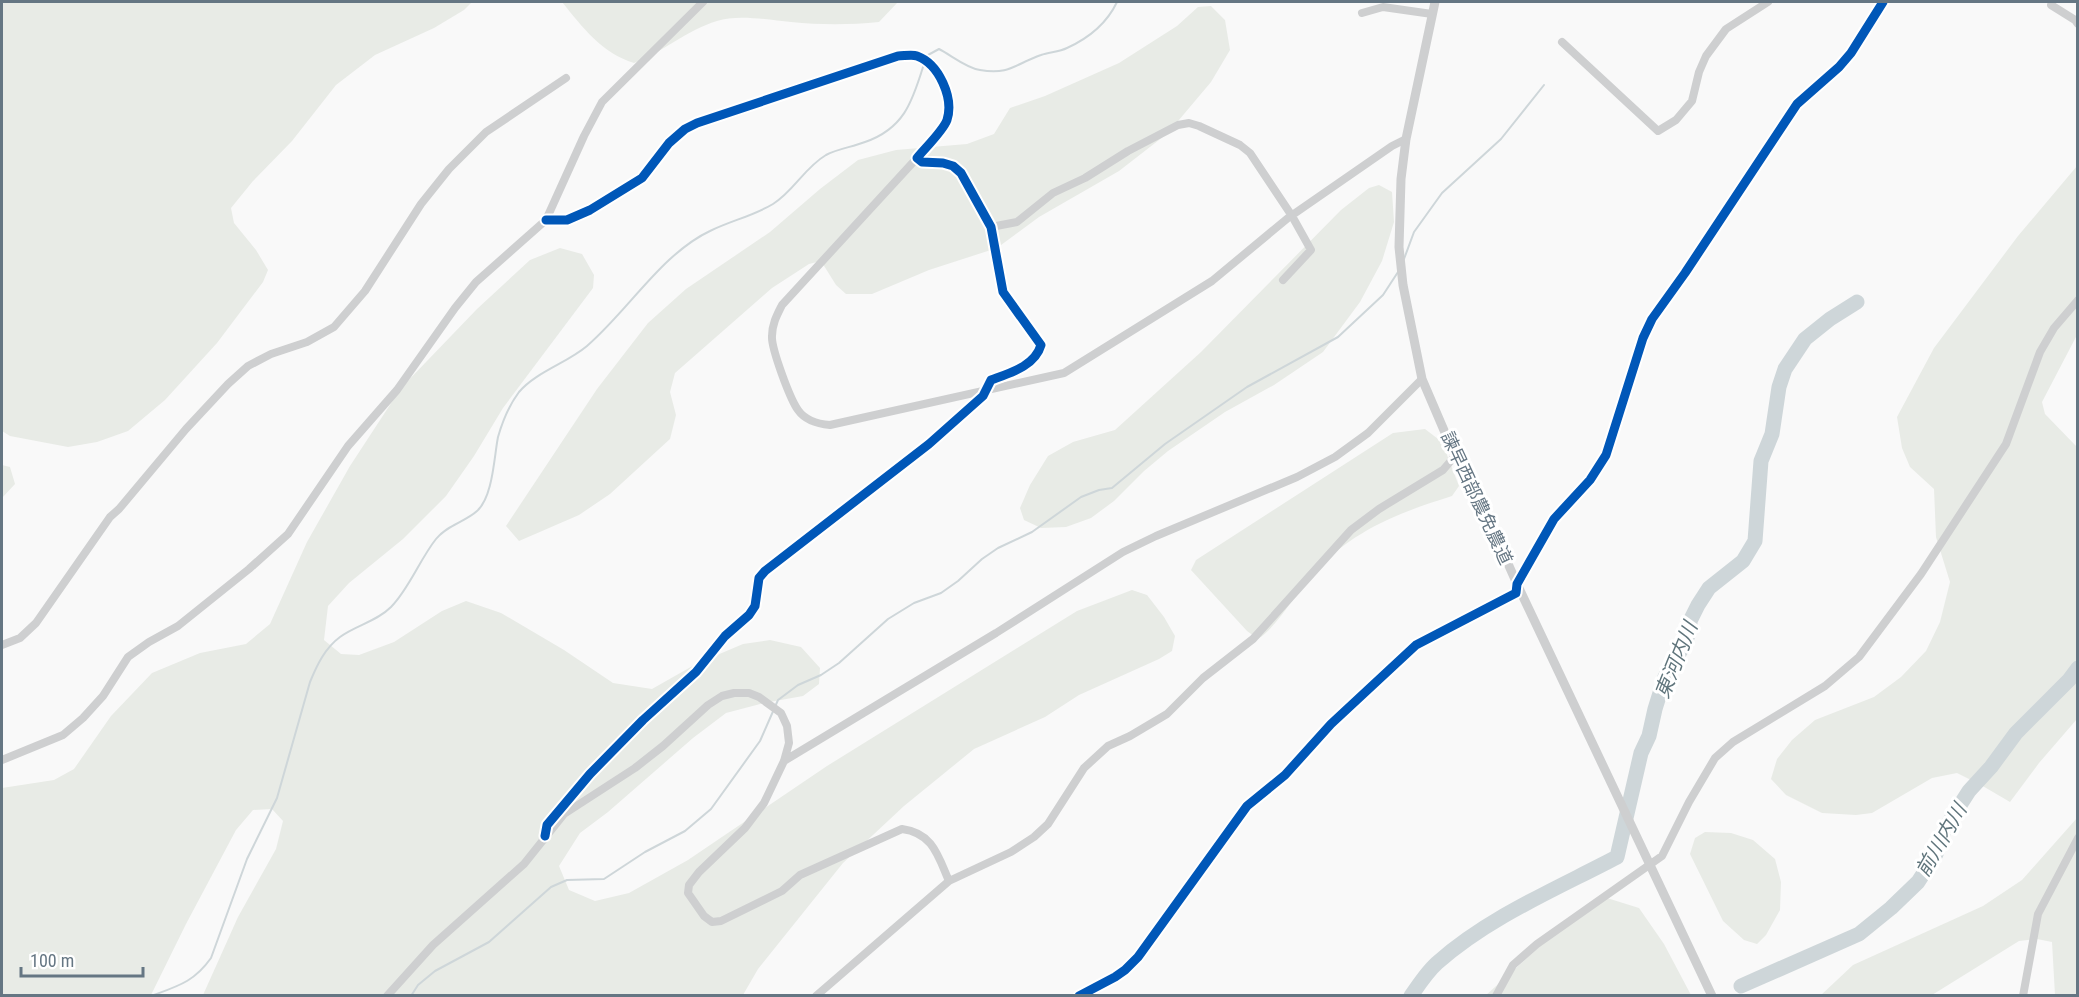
<svg xmlns="http://www.w3.org/2000/svg" width="2079" height="997" viewBox="0 0 2079 997" font-family="'Roboto Condensed','Noto Sans JP',sans-serif">
<rect width="100%" height="100%" fill="#f9f9f9"/>
<path fill="#e8ebe6" d="M2 2H472L464 10 434 28 375 55 336 85 292 141 253 181 231 208 234 223 256 250 268 270 263 282 217 343 165 400 128 431 97 442 68 447 10 436 2 431Z
M562 2H898L879 22C850 25 820 25 791 22 769 20 738 14 717 21 687 30 663 52 634 63 602 53 583 28 562 2Z
M1211 6 1225 20 1230 50 1211 82 1168 133 1119 171 1039 217 997 248 929 270 872 294H846L836 285 821 261 809 264 772 288 675 373 670 392 676 415 670 439 610 494 579 515 519 541 506 526 597 389 648 323 686 289 770 232 820 189 858 160 896 150 967 144 994 134 1010 108 1045 96 1119 63 1177 26 1198 7Z
M2077 166V335L2042 402 2045 414 2077 447V719L2039 763 2010 802 1981 785 1957 773 1932 778 1872 813 1856 815 1822 813 1786 795 1771 779 1777 759 1792 740 1815 720 1874 697 1901 677 1926 651 1940 622 1950 582 1936 537 1934 489 1910 467 1902 448 1897 417 1934 348 2018 236Z
M1379 185 1392 192 1394 222 1382 261 1360 302 1323 352 1274 385 1225 412 1168 451 1144 471 1114 501 1091 518 1066 527 1041 528 1024 520 1020 508 1030 485 1048 456 1073 442 1115 430 1201 352 1341 210 1369 188Z
M560 248 582 254 594 275 593 288 503 408 474 456 446 496 403 539 349 583 328 606 324 640 341 654 359 655 394 642 442 611 466 601 501 613 564 650 613 683 652 689 696 664 743 644 770 640 801 647 820 668 819 684 803 696 764 703 726 713 693 738 608 812 580 833 559 866 569 890 595 901 629 893 688 860 827 766 1077 611 1132 590 1147 595 1164 617 1175 636 1172 651 1159 659 1079 695 1045 717 974 749 904 806 843 863 758 969 743 995H203L238 917 276 849 283 821 272 809 253 810 236 830 186 924 151 995 2 996V788L54 780 74 769 111 716 152 673 200 653 246 644 270 624 307 542 350 466 401 388 477 309 530 260Z
M1425 429 1442 442 1459 486 1452 496C1398 513 1353 530 1314 573 1296 592 1279 625 1258 639L1247 631 1191 570 1196 560 1393 433Z
M2 465 10 467 15 484 2 498Z
M2077 818V995H2055L2052 942 2037 939 2019 941 1932 995 1820 996 1853 965 1983 906 2022 880Z
M1705 832 1731 833 1753 840 1775 859 1781 882 1780 910 1766 935 1757 944 1744 940 1723 921 1690 854 1695 838Z
M1607 898 1639 908 1664 944 1691 995 1485 996 1559 929Z"/>
<g fill="none" stroke-linecap="round" stroke-linejoin="round">
<path stroke="#ced6d9" stroke-width="2" d="M928 55 939 49C951 55 966 68 980 70 1010 75 1015 64 1041 55 1049 52 1059 52 1067 48 1089 38 1107 23 1117 2
M1404 259 1414 232 1442 193 1501 139 1544 85
M151 996C178 986 194 982 211 958L247 859 277 798 310 682C317 665 325 648 340 637 356 625 376 622 391 607 409 589 420 559 436 539 447 525 465 522 477 511 493 497 494 457 498 437 502 423 510 404 519 392 536 372 567 363 587 346 617 320 640 287 669 260 681 249 695 238 710 231 730 221 753 216 773 204 794 191 804 168 826 155 837 149 852 147 865 142 903 129 912 103 923 67
M411 996 418 985 435 971 489 942 551 887 567 880 604 879 645 852 685 831 711 809 760 741 778 700 798 685 821 675 839 663 888 619 914 603 941 593 958 581 982 559 998 548 1032 532 1081 497 1099 490 1112 488 1165 444 1247 387 1338 337 1383 295 1398 272"/>
<path stroke="#ced6d9" stroke-width="15" d="M1741 986 1859 934 1891 908 1918 882 1936 854 1946 827 1969 791 1991 767 2016 733 2069 680 2078 668
M1411 996C1419 984 1427 972 1437 963 1489 917 1556 889 1617 857L1641 753 1649 736 1655 709 1665 677 1684 645 1690 630V621L1698 605 1709 588 1743 561 1755 541 1761 461 1772 434 1779 387 1785 369 1805 339 1830 319 1857 302"/>
<path stroke="#cecfd0" stroke-width="8" d="M2052 2 2051 5 2075 20 2078 24
M1362 13 1383 7 1432 14
M1562 42 1658 131 1676 120 1692 101 1699 72 1706 56 1726 29 1768 2
M917 158 782 305C777 315 772 324 772 336 771 348 790 399 798 410 805 420 818 424 830 425L1064 373 1212 281 1288 218 1392 146 1406 139
M991 227 1017 222 1053 193 1085 178 1128 151 1178 125 1189 123 1199 126 1240 145 1250 153 1292 216 1311 250 1283 280
M2 645 20 638 36 623 110 517 119 509 186 429 228 384 248 366 271 354 307 342 334 327 365 291 421 204 449 169 486 132 566 78
M2 760 63 735 83 718 103 696 128 657 149 642 178 626 249 569 288 534 348 446 397 390 455 308 476 282 546 220 584 136 602 102 703 2
M784 761 996 633 1123 552 1156 536 1297 477 1335 457 1368 433 1422 379
M545 836 547 825 590 774 643 720 696 672 725 636 749 615 755 606 759 578 765 571 929 444 983 396 991 380C1010 373 1035 366 1041 345L1003 292 991 227 961 173 953 166 943 163 922 162 917 158C925 148 943 131 947 120 954 98 939 64 917 56 912 54 904 56 898 56L697 123 685 129 669 143 642 178 590 210 567 220H546
M387 996 433 945 524 864 564 814 635 768 663 746 708 705 722 696 734 693H749L759 697 781 713 787 726 789 743 784 761 764 803 745 828 699 872 689 885 688 893 704 916 712 922 721 921 782 891 800 875 902 829C933 833 938 856 949 881
M816 996 949 881 1011 852 1034 837 1048 824 1084 768 1108 746 1130 736 1167 714 1203 678 1253 639 1351 530 1379 509 1443 470 1455 456
M1079 996 1115 977 1125 970 1138 957 1247 806 1285 775 1331 724 1416 645 1516 593 1517 584 1554 519 1590 480 1606 455 1643 338 1652 319 1685 273 1797 104 1839 67 1851 53 1883 2
M1496 996 1513 965 1537 944 1662 856 1689 802 1715 758 1733 742 1825 686 1859 657 1921 574 2006 444 2040 352 2054 328 2078 300
M2023 996 2038 914 2078 838"/>
<path stroke="#cecfd0" stroke-width="9" d="M1435 2 1406 139 1401 179 1399 247 1403 285 1422 379 1455 456 1491 525 1517 584 1712 996"/>
<defs>
<path id="cycleway" d="M545 836 547 825 590 774 643 720 696 672 725 636 749 615 755 606 759 578 765 571 929 444 983 396 991 380C1010 373 1035 366 1041 345L1003 292 991 227 961 173 953 166 943 163 922 162 917 158C925 148 943 131 947 120 954 98 939 64 917 56 912 54 904 56 898 56L697 123 685 129 669 143 642 178 590 210 567 220H546
M1079 996 1115 977 1125 970 1138 957 1247 806 1285 775 1331 724 1416 645 1516 593 1517 584 1554 519 1590 480 1606 455 1643 338 1652 319 1685 273 1797 104 1839 67 1851 53 1883 2"/>
</defs>
<use href="#cycleway" stroke="#fff" stroke-width="13"/>
<use href="#cycleway" stroke="#0057b8" stroke-width="9"/>
</g>
<g text-anchor="middle" dominant-baseline="central" stroke-width="6" stroke-linejoin="round" paint-order="stroke">
<g font-size="18" fill="#657683" stroke="#fff">
<text transform="translate(1477 498) rotate(65)">諫早西部農免農道</text>
</g>
<g font-size="20" font-style="italic" fill="#60757c" stroke="#fff">
<text transform="translate(1676 660) rotate(-68)">東河内川</text>
<text transform="translate(1941 840) rotate(-60)">前川内川</text>
</g>
</g>
<rect width="2079" height="997" fill="none" stroke="#657683" stroke-width="6"/>
<path d="M21 967v9h122v-9" fill="none" stroke="#657683" stroke-width="3"/>
<text x="30" y="967" font-size="18" fill="#657683" stroke="#ffffff" stroke-width="4.5" paint-order="stroke">100 m</text>
</svg>
